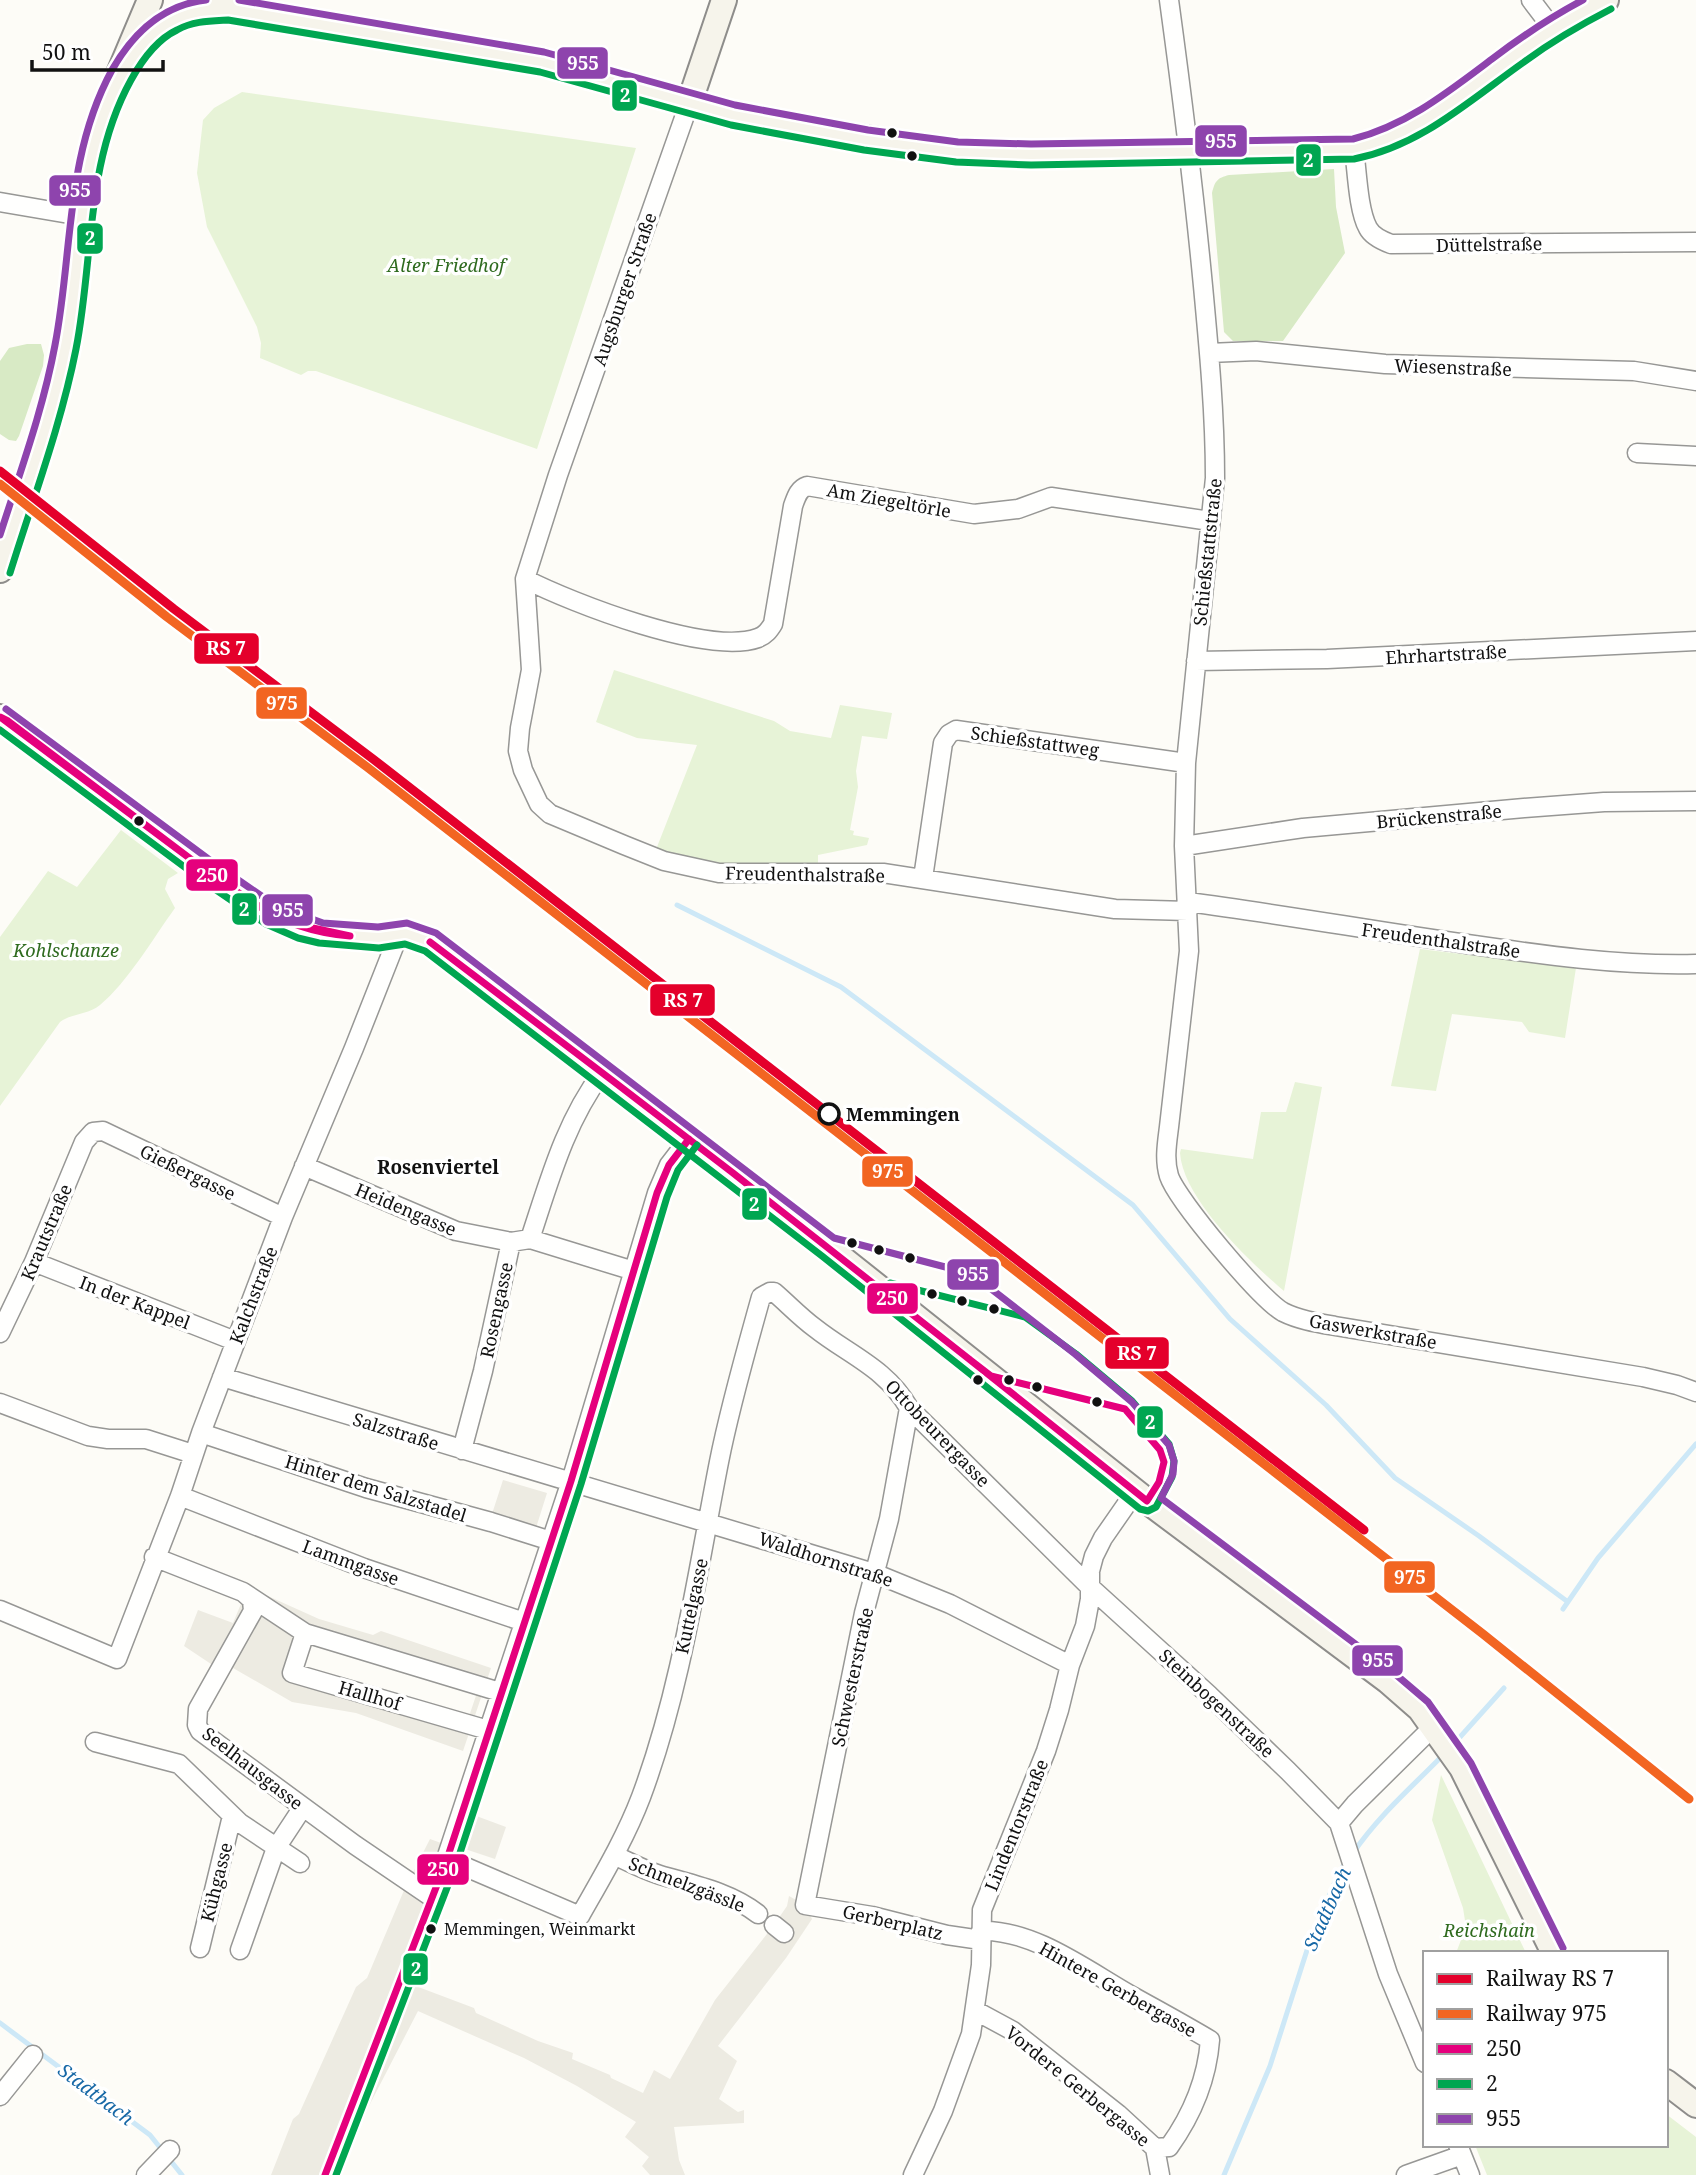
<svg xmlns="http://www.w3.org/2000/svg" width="1696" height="2175" viewBox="0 0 1696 2175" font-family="'Noto Serif',serif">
<rect width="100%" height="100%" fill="#fdfcf7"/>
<path fill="#e7f3d7" d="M242 92 636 148 537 449 316 371H308L301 375 260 358 261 343 257 327 207 227 197 173 203 120 214 108Z
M614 670 774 721 790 731 831 738 840 705 892 713 887 739 862 736 856 771 858 787 850 830 854 831 853 835 869 838 867 845 818 855V874L664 861 657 847 697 745 637 738 596 722Z
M121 830 178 873 168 879 165 889 175 908C154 937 127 983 100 1005 88 1015 72 1013 60 1022L0 1106V937L48 871 77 887Z
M1420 949 1576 968 1565 1038 1529 1032 1522 1022 1452 1014 1436 1091 1391 1086Z
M1295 1082 1322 1087 1284 1291C1250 1262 1183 1199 1180 1153L1181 1149 1253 1159 1261 1112H1286Z
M1441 1775 1526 1953H1456L1466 1927 1463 1908 1432 1820Z
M1666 2114 1696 2137V2175H1487L1475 2145H1666Z"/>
<path fill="#d8eac5" d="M1334 169 1336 207 1345 253 1283 341H1233L1224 332 1212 193C1215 181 1217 178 1229 175Z
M27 344H41L44 355 43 366 19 436 16 441 9 440 0 434V361L9 348Z"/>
<path fill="#edebe2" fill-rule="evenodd" d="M503 1480 547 1493 535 1531 491 1517Z
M248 1587 319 1619 373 1635 381 1631 491 1668 463 1751 356 1713 292 1702 233 1668 211 1664 184 1646 198 1610 233 1623ZM301 1625 481 1681 465 1728 284 1675Z
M471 1814 506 1827 495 1859 459 1847Z
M430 1839 463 1851 413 1985 474 2008 476 2013 538 2041 573 2053 572 2059 610 2075 611 2078 643 2093 654 2070 670 2079 715 2000 774 1925 787 1906 789 1896 805 1905 812 1919 786 1958 718 2046 737 2061 719 2099 738 2112 744 2110V2123L674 2127 679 2160 685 2175H650L642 2166 649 2157 625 2137 636 2122 577 2086 524 2058 418 2011 370 2104 339 2175H271L293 2119 299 2114 356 1987 367 1978 405 1888Z"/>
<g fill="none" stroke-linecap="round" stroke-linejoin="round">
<path stroke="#cde8f7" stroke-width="5" d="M677 905 841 987 1133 1205 1230 1319 1326 1405 1395 1478 1479 1536 1568 1602
M1563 1609 1598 1558 1696 1444
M1452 1746 1504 1688
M1353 1853C1380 1814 1410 1789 1443 1755
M0 2023 150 2135 182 2175
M1224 2175 1270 2066 1308 1947 1339 1872 1347 1861"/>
<defs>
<path id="street" d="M1169 0C1182 95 1194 191 1203 286 1209 350 1215 414 1215 478L1186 763 1184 846 1189 951 1169 1127C1167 1143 1164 1160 1169 1176 1177 1200 1261 1300 1283 1312 1299 1320 1318 1323 1335 1326L1643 1377 1677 1385 1696 1392
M1531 0 1553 29
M690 101 558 475 525 579 531 670 520 728 518 751 523 770 539 804 550 814 624 845 664 861 719 873H883L1115 909 1188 911
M1354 149C1357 170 1358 210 1368 228 1372 236 1383 241 1391 244L1696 242
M0 202 81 216
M1209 353 1256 351 1385 364 1634 371 1696 381
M1637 453 1696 456
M525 579C572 603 708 656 758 638 766 635 769 630 773 624L793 506C796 498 798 489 807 486L974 514 1018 509 1051 497 1210 521
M1196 661 1327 659 1696 641
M1184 846 1303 828 1524 808 1604 802 1696 801
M923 878 943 743 949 734 956 730 1186 763
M1187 902C1281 914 1374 931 1467 944 1543 955 1619 966 1696 964
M304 1166 456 1231 511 1242
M530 1239C549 1182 565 1122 602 1073
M34 1262 235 1341
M0 1333 34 1262 84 1142 93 1132 103 1131 283 1217
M222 1377 874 1573 950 1604 1070 1665
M0 1403 88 1436 108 1439H146L193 1454
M909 1408 889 1519 864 1613 805 1905 872 1916 947 1935 981 1940
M201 1433 366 1488 491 1522 551 1541
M462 1450 483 1371 511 1242 530 1239 634 1271
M180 1496 364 1568 524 1622
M154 1557 243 1592 305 1633
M243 1592 252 1600 253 1611 198 1709 197 1725 200 1731 355 1845 433 1898 571 1481 657 1193 669 1165 689 1139
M0 1610 117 1659 180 1496 201 1433 283 1217 354 1048 399 934
M488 1730 292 1673 305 1633 500 1692
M95 1742 179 1764 240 1823 300 1863
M1339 1823 1355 1804 1433 1727
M614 1855C629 1862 644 1870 660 1875 694 1885 730 1892 758 1914
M447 1859 580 1916C602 1877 625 1839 641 1797 681 1690 697 1574 719 1462 730 1406 746 1351 761 1297L770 1292H774C788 1304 800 1317 815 1328 849 1355 886 1368 909 1408L1090 1587 1209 1695 1288 1771 1339 1823 1388 1974 1425 2063
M774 1925 784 1933
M981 1931C1034 1929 1089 1972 1134 1997 1159 2011 1185 2025 1210 2040 1207 2079 1192 2115 1169 2147L1155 2148
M200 1948 232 1816
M240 1950 276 1848 303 1807
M976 2011 1013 2031 1118 2114 1155 2148 1160 2175
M0 2096 33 2055
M1458 2145 1470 2175
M146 2175 170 2150
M913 2175 943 2111 971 2034 981 1965 982 1910 1046 1751 1059 1710 1070 1665 1085 1626 1090 1599V1571L1094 1556 1103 1538 1135 1492
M1406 2175 1462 2155"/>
<path id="secondary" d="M204 0 253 14 542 62 733 115 794 127 957 152 1031 155 1354 149C1420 137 1466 89 1519 52 1546 32 1576 15 1606 0
M133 56C155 23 185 13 223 9
M690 101 724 0
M0 570 37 455 66 345 82 206 92 148 115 83 150 0
M0 717 212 875 271 915 302 928 321 933 379 938 406 933 430 942 829 1248 1147 1501 1388 1681 1420 1709 1462 1768 1554 1953
M1666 2082 1696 2105"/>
</defs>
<use href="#street" stroke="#979795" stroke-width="21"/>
<use href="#secondary" stroke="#8e8d8b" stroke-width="28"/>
<use href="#street" stroke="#fffffe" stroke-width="18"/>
<use href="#secondary" stroke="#f6f4eb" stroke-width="24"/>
<defs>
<path id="bus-1" d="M0 717 8 721 212 875Z
M212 875 257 905
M212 875 257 905
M257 905 299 925 350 936
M257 905C285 924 316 933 350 936
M430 942 613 1081
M430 942 613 1081
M613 1081 733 1173
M613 1081 733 1173
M733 1173 969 1359
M733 1173 969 1359
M969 1359 991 1376 1125 1409 1160 1450 1164 1462 1159 1482 1147 1501Z
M325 2175 447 1859 571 1481 657 1193 669 1165 689 1139"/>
<path id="bus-2" d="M10 573C33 499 61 425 76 349 94 258 85 163 131 80 142 60 156 40 177 30 193 21 210 21 228 20L540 72 731 125 864 150 956 162 1031 165 1354 159C1421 146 1470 100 1524 62 1551 42 1580 25 1611 9
M0 730 206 883 266 924 298 938 319 943 379 948 405 944 425 951 822 1256 1140 1509 1148 1511 1156 1507 1172 1477 1174 1461 1169 1444 1132 1401 1076 1354 1025 1317 890 1283
M336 2175 457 1862 581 1484 667 1197 678 1170 697 1145"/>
<path id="bus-3" d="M239 0 544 52 735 105 868 130 958 142 1031 144 1353 139C1407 125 1448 92 1492 59 1521 37 1551 17 1583 0
M0 535C20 472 43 410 55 345 73 252 65 156 112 70 133 33 162 5 206 0
M6 709 218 866 276 906 323 923 378 927 407 923 436 933 834 1238 972 1274 1075 1354 1132 1402 1169 1445 1174 1461 1173 1474 1161 1498 1394 1673 1428 1702 1471 1763 1563 1948"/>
</defs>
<use href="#bus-1" stroke="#fff" stroke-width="12"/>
<use href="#bus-2" stroke="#fff" stroke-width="12"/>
<use href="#bus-3" stroke="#fff" stroke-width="12"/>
<use href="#bus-1" stroke="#e5007d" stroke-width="7"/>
<use href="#bus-2" stroke="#00a651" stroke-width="7"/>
<use href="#bus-3" stroke="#8e44ad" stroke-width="7"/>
<defs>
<path id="rail-1" d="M0 471 174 609 373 759 1364 1530"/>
<path id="rail-2" d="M0 484 167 617 367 767 1483 1634 1689 1799"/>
</defs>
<use href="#rail-1" stroke="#fff" stroke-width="14"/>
<use href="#rail-2" stroke="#fff" stroke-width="14"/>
<use href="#rail-1" stroke="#e4002b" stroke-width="9"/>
<use href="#rail-2" stroke="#f26522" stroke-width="9"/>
</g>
<g fill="#111" stroke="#fff" stroke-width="2.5">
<circle cx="892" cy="133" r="6"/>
<circle cx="912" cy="156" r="6"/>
<circle cx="139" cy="821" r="6"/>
<circle cx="852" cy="1243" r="6"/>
<circle cx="879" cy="1250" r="6"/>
<circle cx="910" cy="1258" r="6"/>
<circle cx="932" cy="1294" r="6"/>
<circle cx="962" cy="1301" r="6"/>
<circle cx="994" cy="1309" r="6"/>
<circle cx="978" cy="1380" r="6"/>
<circle cx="1009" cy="1380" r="6"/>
<circle cx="1037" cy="1387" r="6"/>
<circle cx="1097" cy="1402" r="6"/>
<circle cx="431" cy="1929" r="6"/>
</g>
<circle fill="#fff" stroke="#111" stroke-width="3.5" cx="829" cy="1114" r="10"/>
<g text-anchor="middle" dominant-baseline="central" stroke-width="7" stroke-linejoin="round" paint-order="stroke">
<g font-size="16" fill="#111" stroke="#fff" text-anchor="start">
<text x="444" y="1929">Memmingen, Weinmarkt</text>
</g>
<g font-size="18" fill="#111" stroke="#fff">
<text transform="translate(1489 244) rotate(-1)">Düttelstraße</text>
<text transform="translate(624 289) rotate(-71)">Augsburger Straße</text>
<text transform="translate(1453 367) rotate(2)">Wiesenstraße</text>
<text transform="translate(889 500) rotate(10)">Am Ziegeltörle</text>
<text transform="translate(1207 552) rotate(-84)">Schießstattstraße</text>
<text transform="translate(1446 654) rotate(-3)">Ehrhartstraße</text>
<text transform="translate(1035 741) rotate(8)">Schießstattweg</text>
<text transform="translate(1439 816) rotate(-5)">Brückenstraße</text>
<text transform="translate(805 874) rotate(1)">Freudenthalstraße</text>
<text transform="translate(1441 940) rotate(8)">Freudenthalstraße</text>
<text transform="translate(188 1172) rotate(26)">Gießergasse</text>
<text transform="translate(406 1209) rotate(23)">Heidengasse</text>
<text transform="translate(46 1232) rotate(-67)">Krautstraße</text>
<text transform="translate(253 1295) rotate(-69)">Kalchstraße</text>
<text transform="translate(135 1302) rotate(21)">In der Kappel</text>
<text transform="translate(496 1310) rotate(-78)">Rosengasse</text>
<text transform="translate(1373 1331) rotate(10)">Gaswerkstraße</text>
<text transform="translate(396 1431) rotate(17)">Salzstraße</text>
<text transform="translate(938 1433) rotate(46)">Ottobeurergasse</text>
<text transform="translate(376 1488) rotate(17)">Hinter dem Salzstadel</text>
<text transform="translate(826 1559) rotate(18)">Waldhornstraße</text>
<text transform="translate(351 1562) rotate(20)">Lammgasse</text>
<text transform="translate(691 1606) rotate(-78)">Kuttelgasse</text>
<text transform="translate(852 1677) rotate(-78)">Schwesterstraße</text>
<text transform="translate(370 1695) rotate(16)">Hallhof</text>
<text transform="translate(1217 1703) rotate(43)">Steinbogenstraße</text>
<text transform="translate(253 1768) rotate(38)">Seelhausgasse</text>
<text transform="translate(1016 1825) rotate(-68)">Lindentorstraße</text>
<text transform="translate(216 1882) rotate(-76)">Kühgasse</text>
<text transform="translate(687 1884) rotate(21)">Schmelzgässle</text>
<text transform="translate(893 1922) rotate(13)">Gerberplatz</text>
<text transform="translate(1118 1989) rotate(29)">Hintere Gerbergasse</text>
<text transform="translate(1078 2086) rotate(39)">Vordere Gerbergasse</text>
</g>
<g font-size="18" font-style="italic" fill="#2f6b1f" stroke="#fff">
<text x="446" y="265">Alter Friedhof</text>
<text x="66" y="950">Kohlschanze</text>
<text x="1489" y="1930">Reichshain</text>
</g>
<g font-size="18" font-weight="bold" fill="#111" stroke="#fff" text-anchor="start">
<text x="846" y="1114">Memmingen</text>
</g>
<g font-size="19" font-weight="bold" fill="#111" stroke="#fff">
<text x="438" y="1167">Rosenviertel</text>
</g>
<g font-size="19" font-style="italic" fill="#1768a6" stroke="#fff">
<text transform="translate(1327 1909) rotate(-66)">Stadtbach</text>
<text transform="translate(96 2094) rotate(37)">Stadtbach</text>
</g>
</g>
<g stroke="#fff" stroke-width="2.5">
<rect x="556" y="46" width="53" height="34" rx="7" fill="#8e44ad"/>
<rect x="611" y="79" width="27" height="33" rx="7" fill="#00a651"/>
<rect x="1194" y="124" width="54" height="34" rx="7" fill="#8e44ad"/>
<rect x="1295" y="143" width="27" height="34" rx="7" fill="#00a651"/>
<rect x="48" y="174" width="54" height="33" rx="7" fill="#8e44ad"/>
<rect x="76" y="222" width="28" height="33" rx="7" fill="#00a651"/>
<rect x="193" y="632" width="67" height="33" rx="7" fill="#e4002b"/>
<rect x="255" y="686" width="53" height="34" rx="7" fill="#f26522"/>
<rect x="185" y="858" width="54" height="34" rx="7" fill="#e5007d"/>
<rect x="231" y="892" width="27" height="34" rx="7" fill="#00a651"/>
<rect x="261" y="893" width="53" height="34" rx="7" fill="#8e44ad"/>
<rect x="649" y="983" width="67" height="34" rx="7" fill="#e4002b"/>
<rect x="861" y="1155" width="53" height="33" rx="7" fill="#f26522"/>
<rect x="741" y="1187" width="27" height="34" rx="7" fill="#00a651"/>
<rect x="946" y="1258" width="54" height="33" rx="7" fill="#8e44ad"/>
<rect x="866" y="1282" width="53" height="33" rx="7" fill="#e5007d"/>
<rect x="1104" y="1336" width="66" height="34" rx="7" fill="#e4002b"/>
<rect x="1136" y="1405" width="28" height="34" rx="7" fill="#00a651"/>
<rect x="1383" y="1560" width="53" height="34" rx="7" fill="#f26522"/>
<rect x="1351" y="1644" width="53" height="33" rx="7" fill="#8e44ad"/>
<rect x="416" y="1853" width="54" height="33" rx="7" fill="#e5007d"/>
<rect x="402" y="1952" width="27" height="34" rx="7" fill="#00a651"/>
</g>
<g font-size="19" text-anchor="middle" font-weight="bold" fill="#fff">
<text x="583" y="70">955</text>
<text x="625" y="102">2</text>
<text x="1221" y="148">955</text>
<text x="1308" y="167">2</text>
<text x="75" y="197">955</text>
<text x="90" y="245">2</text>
<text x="226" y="655">RS 7</text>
<text x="282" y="710">975</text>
<text x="212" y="882">250</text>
<text x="244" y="916">2</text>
<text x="288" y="917">955</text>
<text x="683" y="1007">RS 7</text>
<text x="888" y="1178">975</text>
<text x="754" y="1211">2</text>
<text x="973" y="1281">955</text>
<text x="892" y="1305">250</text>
<text x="1137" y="1360">RS 7</text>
<text x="1150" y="1429">2</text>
<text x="1410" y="1584">975</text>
<text x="1378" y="1667">955</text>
<text x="443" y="1876">250</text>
<text x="416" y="1976">2</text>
</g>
<rect x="1423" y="1951" width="245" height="196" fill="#ffffff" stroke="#a0a0a0" stroke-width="2"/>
<rect x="1437" y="1974" width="35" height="10" fill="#e4002b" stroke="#a0a0a0" stroke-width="2"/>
<text x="1486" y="1986" font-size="21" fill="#111111">Railway RS 7</text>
<rect x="1437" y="2009" width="35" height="10" fill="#f26522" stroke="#a0a0a0" stroke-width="2"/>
<text x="1486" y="2021" font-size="21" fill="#111111">Railway 975</text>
<rect x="1437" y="2044" width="35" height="10" fill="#e5007d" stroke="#a0a0a0" stroke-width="2"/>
<text x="1486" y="2056" font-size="21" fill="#111111">250</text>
<rect x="1437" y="2079" width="35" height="10" fill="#00a651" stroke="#a0a0a0" stroke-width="2"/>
<text x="1486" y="2091" font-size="21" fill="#111111">2</text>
<rect x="1437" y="2114" width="35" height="10" fill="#8e44ad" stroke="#a0a0a0" stroke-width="2"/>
<text x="1486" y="2126" font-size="21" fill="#111111">955</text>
<path d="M32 60v10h131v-10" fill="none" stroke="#111111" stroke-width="3.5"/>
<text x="42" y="60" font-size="21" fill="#111111" stroke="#ffffff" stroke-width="5" paint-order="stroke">50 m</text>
</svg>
